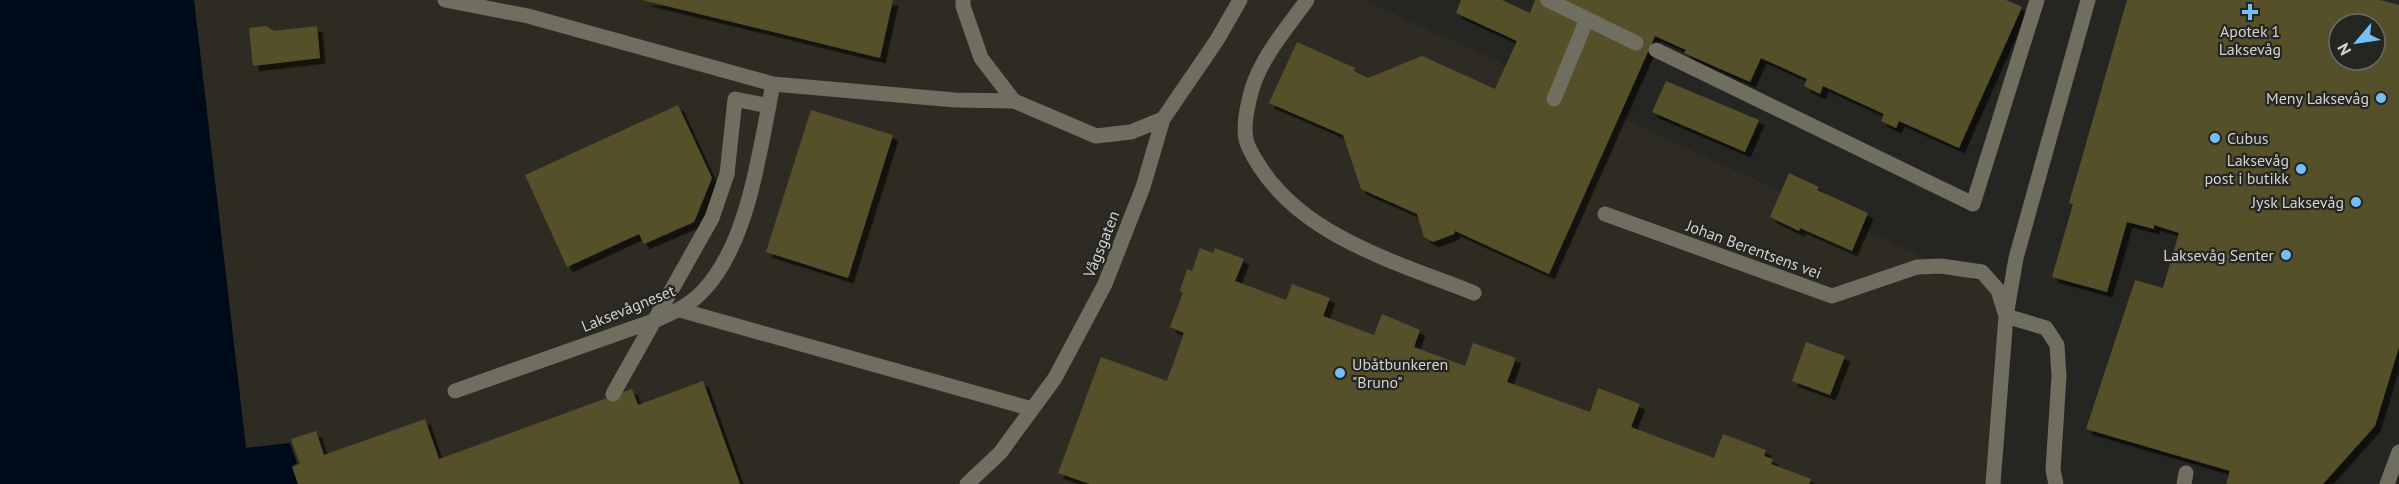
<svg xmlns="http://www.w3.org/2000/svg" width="2399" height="484" viewBox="0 0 2399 484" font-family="'PT Sans',sans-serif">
<defs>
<filter id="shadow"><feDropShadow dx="5.5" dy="5.5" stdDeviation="0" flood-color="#0009"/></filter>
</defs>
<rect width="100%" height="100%" fill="#252521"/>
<path fill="#2e2c22" d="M194 0H1364L2007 295 1996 484H298L291 465 246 449Z"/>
<path fill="#000b1a" d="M0 0H194L246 448 290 443 297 463 292 466 298 484H0Z"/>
<path fill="#55502a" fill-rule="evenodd" filter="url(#shadow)" d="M642 0H893L880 58Z
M1461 0H1502L1530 13 1535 0H2006L2022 7 1959 148 1899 121 1896 128 1881 121 1884 114 1823 86 1820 94 1804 86 1807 79 1761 58 1750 82 1684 53 1686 50 1655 36 1549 274 1455 231 1454 234 1433 242 1424 237 1417 214 1361 189 1343 135 1269 103 1297 42 1355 68 1354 71 1368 78 1422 56 1495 89 1517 41 1456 13Z
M2127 0H2380L2399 5V347L2375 426 2323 484H2226L2230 471 2086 429 2135 280 2163 288 2179 233 2154 225V229L2127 222 2107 292 2052 277 2073 204 2069 203ZM2339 24H2375V60H2339Z
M266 26 274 31 317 26 320 58 253 66 249 28Z
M1666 81 1759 120 1745 152 1652 112Z
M678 105 712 178 694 222 644 244 639 234 567 267 525 175Z
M811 110 893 135 848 278 766 252Z
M1789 173 1819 187 1817 190 1868 213 1852 251 1800 228 1799 231 1770 217Z
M1200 248 1213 253 1215 248 1244 259 1235 281 1286 300 1292 284 1330 298 1323 316 1374 335 1382 314 1420 330 1414 347 1465 366 1473 343 1516 358 1507 382 1590 412 1598 388 1640 404 1631 427 1714 458 1723 434 1766 450 1764 456 1773 459 1771 464 1811 479 1809 484H1090L1058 473 1101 357 1167 381 1184 333 1170 327 1183 293 1180 291 1187 269 1192 271Z
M1806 342 1845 356 1830 395 1792 381Z
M703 381 740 484H298L292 467 300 464 291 439 316 431 324 455 425 419 439 459 632 389 638 405Z"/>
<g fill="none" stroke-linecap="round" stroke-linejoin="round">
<path stroke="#706e5e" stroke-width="15" d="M445 0 528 16 773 84 955 100 1014 101 1096 136 1131 132 1163 119
M963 0V6L981 58 1014 101
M1307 0C1287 28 1262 56 1252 89 1248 103 1243 125 1246 139 1248 149 1255 159 1260 167 1306 238 1399 263 1474 293
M1548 0 1636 43
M1656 50 1973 204 2037 0
M1554 99 1587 19
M727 174 735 99 769 106
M1605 214 1832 296 1917 267 1941 266 1982 272 1998 290 2006 316 2046 328 2057 345 2059 376 2053 470 2056 484
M680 310 1032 409
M455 391 656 320C673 313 690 305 703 291 749 243 760 148 773 84
M967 484 1000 453 1055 378 1105 284 1143 187 1163 119 1217 40 1240 0
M1993 484 2006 316 2016 258 2088 0
M2184 484 2186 473
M2387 484 2399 452"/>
<path stroke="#706e5e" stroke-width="15" d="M613 394 712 218 727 174"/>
</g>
<g fill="#74c0f6" stroke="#252521" stroke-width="2">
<path d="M2247 3h6v6h6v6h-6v6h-6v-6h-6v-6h6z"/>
<circle cx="2381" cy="98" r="6"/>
<circle cx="2215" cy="138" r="6"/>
<circle cx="2301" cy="169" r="6"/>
<circle cx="2356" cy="202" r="6"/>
<circle cx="2286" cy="255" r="6"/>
<circle cx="1340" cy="373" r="6"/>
</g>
<g text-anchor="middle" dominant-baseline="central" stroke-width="4.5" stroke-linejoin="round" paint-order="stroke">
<g font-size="16" fill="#d2d2cf" stroke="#252521" text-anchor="end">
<text x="2250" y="31" text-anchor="middle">Apotek 1<tspan x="2250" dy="18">Laksevåg</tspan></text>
<text x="2369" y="98">Meny Laksevåg</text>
<text x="2227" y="138" text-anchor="start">Cubus</text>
<text x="2289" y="160">Laksevåg<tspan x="2289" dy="18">post i butikk</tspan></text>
<text x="2344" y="202">Jysk Laksevåg</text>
<text x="2274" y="255">Laksevåg Senter</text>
<text x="1352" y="364" text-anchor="start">Ubåtbunkeren<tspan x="1352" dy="18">"Bruno"</tspan></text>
</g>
<g font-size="16" fill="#d2d2cf" stroke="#252521">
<text transform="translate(1101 244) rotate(-68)">Vågsgaten</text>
<text transform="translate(1754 249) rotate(20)">Johan Berentsens vei</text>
<text transform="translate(628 308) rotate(-22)">Laksevågneset</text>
</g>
</g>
<g transform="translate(2357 42) rotate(241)"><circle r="28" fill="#252521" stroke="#6a6a67" stroke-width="1.5"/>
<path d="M0-4.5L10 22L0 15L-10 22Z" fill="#74c0f6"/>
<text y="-9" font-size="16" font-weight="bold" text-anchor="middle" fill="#d2d2cf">N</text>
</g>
</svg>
